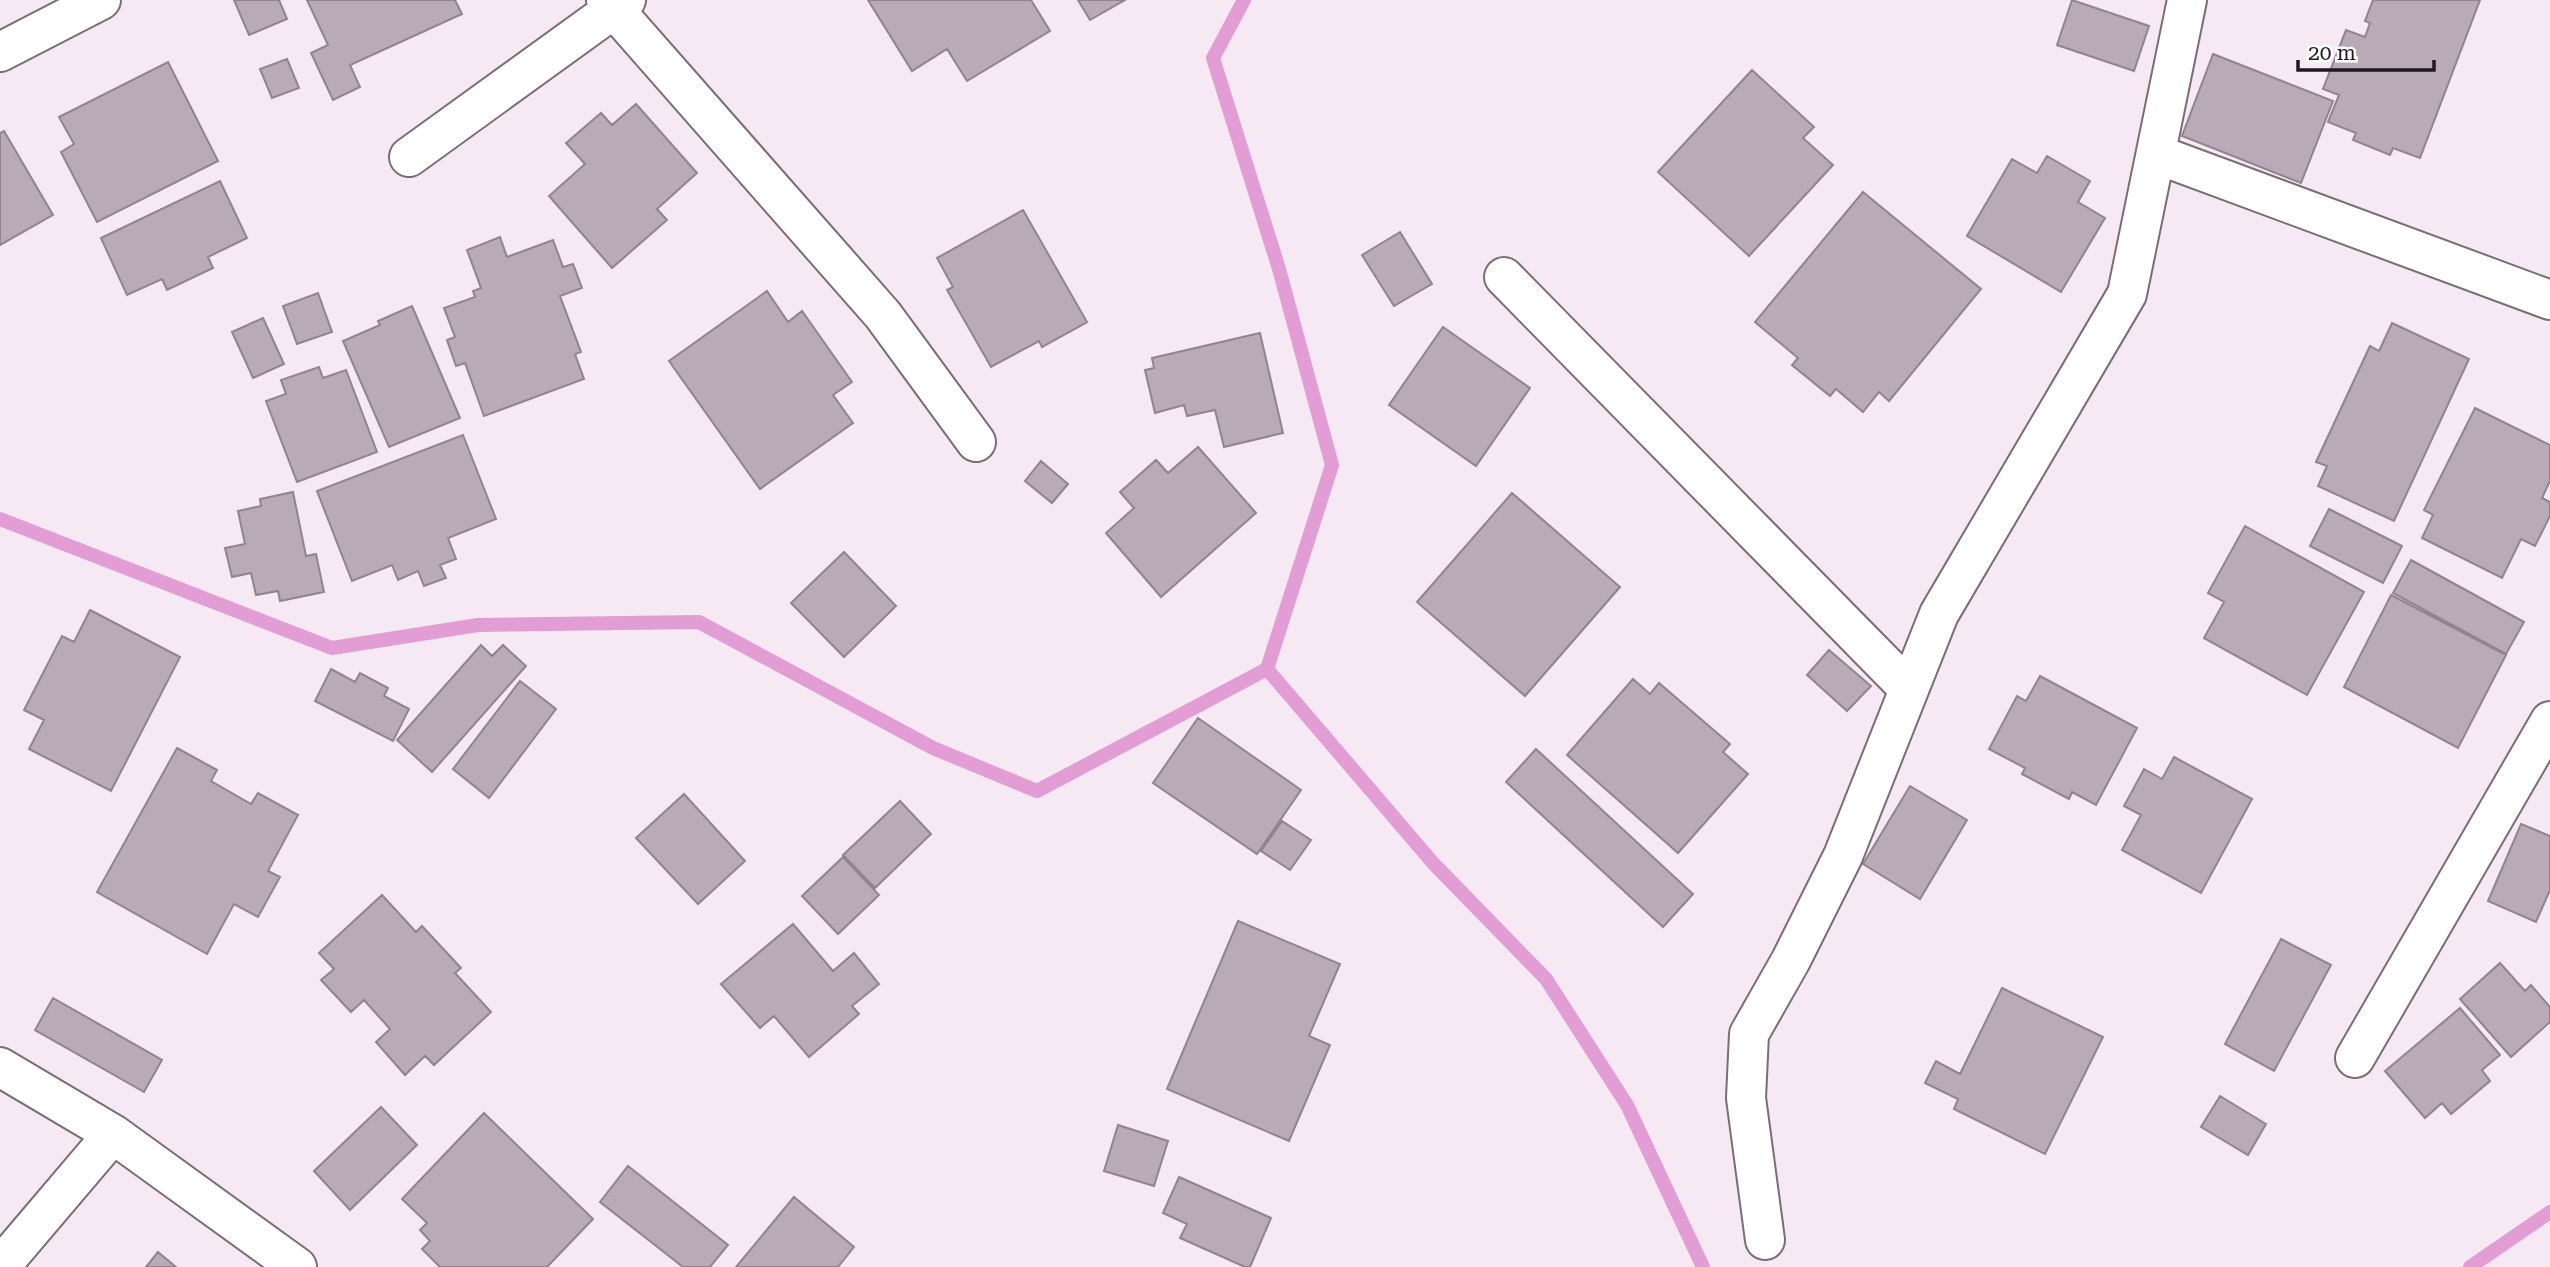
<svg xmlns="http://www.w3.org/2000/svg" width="2550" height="1267" viewBox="0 0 2550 1267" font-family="'Roboto Serif',serif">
<rect width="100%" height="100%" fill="#f7e9f4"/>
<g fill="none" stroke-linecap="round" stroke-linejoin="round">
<path stroke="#e29dd5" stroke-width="14" d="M0 519 332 648 478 625 699 622 933 748 1037 791 1267 669 1332 465 1279 269 1213 58 1244 0
M1267 669 1433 863 1546 979 1627 1105 1703 1267
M2470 1267 2550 1212"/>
</g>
<path fill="#b9aab5" stroke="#91848e" stroke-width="2" d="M234 0H279L287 19 249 35Z
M307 0H455L462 14 350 65 360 87 333 100 311 53 328 45Z
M868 0H1031L1050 31 967 81 947 49 912 71Z
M1078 0H1125L1090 20Z
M2072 0 2149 26 2134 71 2057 45Z
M2373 0H2480L2420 158 2393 148 2390 155 2353 140 2356 133 2328 122 2339 95 2323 89 2346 30 2365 37 2370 23 2365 21Z
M2213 54 2333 101 2301 183 2182 136Z
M287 59 299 88 272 98 260 69Z
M168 62 218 161 97 222 61 152 74 144 59 117Z
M1752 70 1814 127 1803 138 1833 165 1749 256 1658 172Z
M636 104 697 173 657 209 667 220 612 268 549 196 585 164 566 143 601 113 612 125Z
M4 131 53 215 0 245V133Z
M2047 156 2090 181 2078 202 2105 218 2061 292 1967 236 2012 159 2037 173Z
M220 181 247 238 208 257 213 268 167 290 162 279 127 295 101 238Z
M1863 192 1981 289 1889 401 1879 392 1863 412 1836 389 1830 396 1792 365 1798 358 1755 322Z
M1023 210 1087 322 1042 347 1039 341 991 367 947 290 953 287 937 258Z
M1400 232 1432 284 1394 306 1362 255Z
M500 237 507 257 553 240 563 267 573 264 582 288 560 296 581 352 575 354 584 379 484 416 465 363 456 366 447 340 455 337 444 308 475 297 473 291 481 288 467 250Z
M767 291 788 322 802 311 852 382 833 395 853 423 760 489 669 361Z
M318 293 332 332 297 344 283 306Z
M412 306 460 418 389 447 343 341 380 325 378 321Z
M263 318 284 364 253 378 232 332Z
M2392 323 2469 359 2394 521 2318 486 2327 466 2316 462 2370 346 2379 351Z
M1443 327 1530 388 1476 466 1389 405Z
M1260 333 1283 433 1224 447 1215 410 1187 416 1184 405 1155 413 1145 370 1154 368 1152 358Z
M319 367 323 378 346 370 377 452 297 482 266 401 286 394 281 380Z
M2475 408 2550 445V481L2542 498 2550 502V516L2535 546 2521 539 2502 578 2422 538 2433 515 2424 510Z
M463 435 496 519 448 538 456 559 440 565 446 578 424 586 418 571 398 580 392 565 352 581 317 491Z
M1198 447 1256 513 1161 597 1106 533 1134 508 1120 492 1156 460 1168 473Z
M1041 461 1068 484 1052 503 1025 481Z
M293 492 306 556 316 554 324 592 280 601 278 591 256 595 251 573 232 577 225 548 245 544 238 511 261 506 260 499Z
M1512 493 1620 587 1525 696 1417 602Z
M2329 509 2402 546 2383 583 2310 546Z
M2245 526 2364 592 2307 695 2204 638 2224 602 2208 593Z
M844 552 896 606 844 657 791 603Z
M2411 560 2524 622 2506 654 2393 593Z
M2391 595 2506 655 2458 748 2344 687Z
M90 610 180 657 111 791 29 749 44 720 24 710 62 636 74 642Z
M481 645 492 656 503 645 526 666 432 772 397 740Z
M1829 650 1871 686 1847 711 1807 675Z
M331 669 355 682 360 673 388 688 384 696 409 709 393 741 315 701Z
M2040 676 2137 728 2096 805 2072 792 2069 799 2022 774 2025 768 1989 749 2017 696 2026 701Z
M1633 679 1650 694 1659 683 1730 744 1723 752 1748 774 1678 853 1567 755Z
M520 681 556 709 489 798 453 769Z
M1198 718 1301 790 1257 854 1153 783Z
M177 748 217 770 211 781 251 804 258 793 298 815 268 871 280 877 258 917 234 904 207 954 97 892Z
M1536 749 1693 894 1663 927 1506 782Z
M2174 757 2252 799 2201 893 2122 850 2141 815 2124 806 2144 769 2162 779Z
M1910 786 1967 820 1920 899 1863 864Z
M684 794 745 861 698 904 636 838Z
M900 801 931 834 875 888 843 855Z
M1282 821 1311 840 1290 870 1261 851Z
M2521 824 2550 836V890L2536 922 2488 901Z
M843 857 879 895 838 934 802 896Z
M382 895 416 932 422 926 461 968 455 973 491 1012 434 1065 425 1056 405 1075 376 1042 390 1029 364 1000 351 1012 321 980 334 969 319 953Z
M1238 921 1340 964 1309 1036 1330 1045 1289 1141 1167 1089Z
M793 924 833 971 854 953 879 984 852 1006 859 1014 809 1057 774 1016 760 1028 721 984Z
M2281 939 2331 965 2274 1071 2225 1044Z
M2500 963 2525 991 2531 985 2550 1007V1022L2511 1057 2460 999Z
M2002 988 2103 1037 2045 1154 1954 1109 1958 1099 1925 1083 1936 1061 1960 1074Z
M53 998 162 1060 144 1092 35 1030Z
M2460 1008 2500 1055 2482 1070 2490 1081 2451 1114 2442 1103 2425 1118 2385 1071Z
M2220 1096 2266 1124 2248 1155 2201 1127Z
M381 1107 417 1145 350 1210 314 1171Z
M484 1113 593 1219 547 1267H440L422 1249 430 1241 420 1230 427 1223 402 1199Z
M1118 1125 1168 1141 1154 1186 1104 1171Z
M628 1166 728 1245 710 1267H683L600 1202Z
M1179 1177 1271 1218 1250 1267H1245L1180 1238 1187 1224 1163 1213Z
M794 1197 854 1247 838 1267H736Z
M158 1252 176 1267H146Z"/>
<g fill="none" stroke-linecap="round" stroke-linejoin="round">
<defs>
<path id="street" d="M606 0 883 315 976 442
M0 52 101 0
M2156 154 2550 300
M409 157 626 0
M1504 277 1909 689
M2355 1058 2550 721
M0 1067 113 1134 297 1267
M1765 1240 1746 1098 1749 1034 1791 960 1843 856 1939 614 2127 294 2187 0
M0 1267 113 1134"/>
</defs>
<use href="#street" stroke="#7a6d77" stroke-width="42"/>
<use href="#street" stroke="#fff" stroke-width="38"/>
</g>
<path d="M2298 60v10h136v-10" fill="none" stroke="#201a1e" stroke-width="3.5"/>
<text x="2308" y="60" font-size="21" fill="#201a1e" stroke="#ffffff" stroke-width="5" paint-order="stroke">20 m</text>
</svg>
